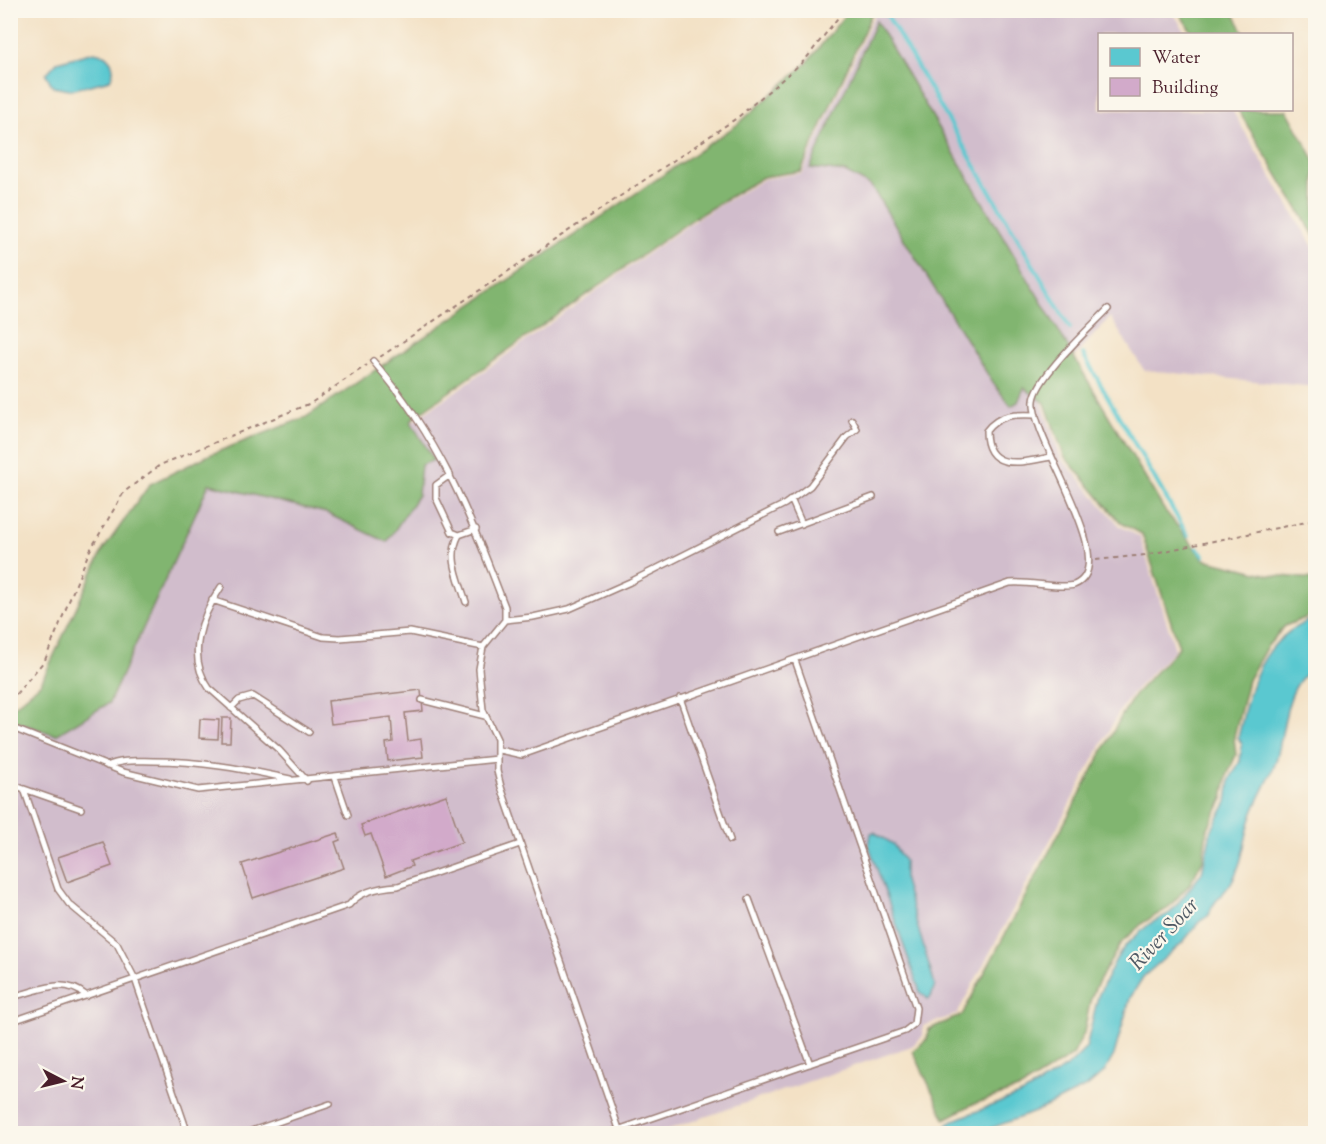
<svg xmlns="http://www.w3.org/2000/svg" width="1326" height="1144" viewBox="0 0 1326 1144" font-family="'Sorts Mill Goudy',serif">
<rect width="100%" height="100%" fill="#fbf7ec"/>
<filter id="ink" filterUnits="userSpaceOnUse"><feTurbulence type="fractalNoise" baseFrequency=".0167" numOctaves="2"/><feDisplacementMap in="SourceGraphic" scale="12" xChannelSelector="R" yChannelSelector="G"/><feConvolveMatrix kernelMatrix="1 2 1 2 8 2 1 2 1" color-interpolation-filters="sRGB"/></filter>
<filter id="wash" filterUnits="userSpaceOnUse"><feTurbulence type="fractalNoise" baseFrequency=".008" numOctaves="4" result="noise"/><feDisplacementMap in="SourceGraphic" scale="24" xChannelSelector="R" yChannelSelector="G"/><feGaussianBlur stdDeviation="1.35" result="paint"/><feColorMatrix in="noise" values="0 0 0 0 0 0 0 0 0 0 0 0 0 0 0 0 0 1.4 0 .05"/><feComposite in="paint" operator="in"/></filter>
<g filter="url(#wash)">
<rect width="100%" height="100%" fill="#f3e1c5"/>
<path fill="#d1bdcc" d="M876 11H1172L1187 34H1100V110H1232L1315 250V387L1144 370 1110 317 1044 390 1042 403 1061 458 1120 526 1140 537 1175 649 1133 692 1119 712 957 1014 923 1026V1036L912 1046 658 1133H11L10 727 110 703 209 484 398 397 414 421 698 218 764 179 802 173Z"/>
<path fill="#81b570" stroke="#666a4e" stroke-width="1.5" d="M848 11H873L801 171 763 177 696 217 414 417 411 422 434 460 421 465 418 495 387 542 326 513 209 484 109 703 56 735 11 720 10 710 41 683 103 550 150 484 209 455 306 417 738 124 806 64Z
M1178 11H1232L1245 34H1193Z
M876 21 1163 508 1204 559 1269 575 1315 579V614L1285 626 1266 648 1248 680 1234 737 1236 755 1227 776 1223 799 1207 830 1203 860 1190 884 1167 909 1144 922 1121 943 1095 988 1090 1002 1084 1033 1073 1055 1021 1088 971 1105 945 1119 913 1051 927 1039 929 1029 962 1015 1122 715 1136 693 1179 647 1142 534 1121 523 1064 456 1045 403 1024 388 1018 402 1011 406 993 383 871 186 845 172 810 168Z
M1238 110H1287L1315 161V237Z"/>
<path fill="#5ac8d0" stroke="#52747e" stroke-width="1.5" d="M94 52C109 54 118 66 110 80L70 90 53 87 46 74 57 62Z
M1315 618V668C1284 682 1285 732 1276 761 1270 780 1259 796 1252 815 1244 837 1244 861 1232 881 1226 893 1212 901 1209 915L1199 922 1183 942 1143 977 1130 998 1114 1055 1105 1071 1088 1086 1035 1112 978 1133H942L948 1124 957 1119 1024 1093 1067 1067 1086 1048 1098 996 1116 959 1125 946 1149 924 1170 913 1202 873 1211 831 1227 802 1230 779 1240 761 1242 744 1238 738C1250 686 1260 638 1315 618Z
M874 832 893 844 904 861V881L935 985 931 997 928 999 920 992 869 846 871 833Z"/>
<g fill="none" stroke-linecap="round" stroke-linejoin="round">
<path stroke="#5ac8d0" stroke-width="4" d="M884 10 1070 328
M1083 354 1188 536
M1197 548 1204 556"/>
</g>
<g id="blocks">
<path fill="#d2aaca" d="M421 690 423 711 405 713 408 741 421 739 423 757 388 761 386 743 393 742 391 717 331 724 328 701Z
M222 718H231L230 742H221Z
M200 719 219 720 218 739 199 738Z
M446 795 462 842 410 861 412 866 386 876 371 834 365 836 361 825Z
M338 833 340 840 335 842 344 868 253 898 242 864Z
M103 842 112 866 67 882 58 857Z"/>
</g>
</g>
<g filter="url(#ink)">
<use href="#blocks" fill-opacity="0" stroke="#9e8078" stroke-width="1.5"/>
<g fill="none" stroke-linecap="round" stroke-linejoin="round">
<defs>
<path id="service" d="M373 361C439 437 470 514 505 607V620L483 647 479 669 483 710 497 739V771L501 787 619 1129
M1036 415C1015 414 999 414 986 431 986 473 1023 462 1051 457
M450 475 436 485V498L452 532 459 535 476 529
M791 499 802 524
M779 532 873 497
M459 535C447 557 459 579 466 602
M221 587C201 617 186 656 209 688L279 750 307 781
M212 600 323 637 340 638 410 632 483 647
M505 620 533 617 569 609 630 582 785 504 810 486 847 437 857 429 852 420
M680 698 730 840
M422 700 485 716
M231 708 239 700 253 696 309 732
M10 727 123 772 198 790 497 759
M499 750 522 755 1010 583C1028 581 1061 589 1074 585 1124 566 1030 438 1034 401 1036 377 1090 328 1108 309
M107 766C122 759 137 761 153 761 202 761 243 769 290 779
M335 777 348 815
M10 784 81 809
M24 789 58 889 69 904 117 944 135 979 188 1134
M749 899 810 1064
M10 997C39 992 61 975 87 996
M10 1022 349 905C360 891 381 887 398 886L520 844
M243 1134 330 1104
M606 1134 905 1031 914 1024 916 1008 795 660"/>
</defs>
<use href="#service" stroke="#9e8078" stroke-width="8"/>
<path stroke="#9e8078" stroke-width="2" stroke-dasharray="4.5 4.5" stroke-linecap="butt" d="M380 357 737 118 805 60 844 10
M1096 560 1145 555 1316 520
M10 701 45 660 89 552 124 492 160 465 311 403 367 365"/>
<use href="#service" stroke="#fff" stroke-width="5"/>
</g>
</g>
<g text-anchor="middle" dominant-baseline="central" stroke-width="4.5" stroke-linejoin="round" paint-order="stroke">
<g font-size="22" font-style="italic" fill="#505a65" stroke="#fbf7ec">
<text transform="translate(1165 935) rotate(-47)">River Soar</text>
</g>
</g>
<rect width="1326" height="1144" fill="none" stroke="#fbf7ec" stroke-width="36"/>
<rect x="1098" y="33" width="195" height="78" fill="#fbf7ec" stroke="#b4a19f" stroke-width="1.5"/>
<rect x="1110" y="48" width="30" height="18" fill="#5ac8d0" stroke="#b4a19f" stroke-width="1.5"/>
<text x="1152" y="63" font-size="18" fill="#4a1f2b">Water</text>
<rect x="1110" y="78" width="30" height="18" fill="#d2aaca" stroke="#b4a19f" stroke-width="1.5"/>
<text x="1152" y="93" font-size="18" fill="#4a1f2b">Building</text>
<g transform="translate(63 1081) rotate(97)" stroke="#fbf7ec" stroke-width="4.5" paint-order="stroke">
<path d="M0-4.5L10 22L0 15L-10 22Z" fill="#4a1f2b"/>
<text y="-9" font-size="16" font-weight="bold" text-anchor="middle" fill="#4a1f2b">N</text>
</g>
</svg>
